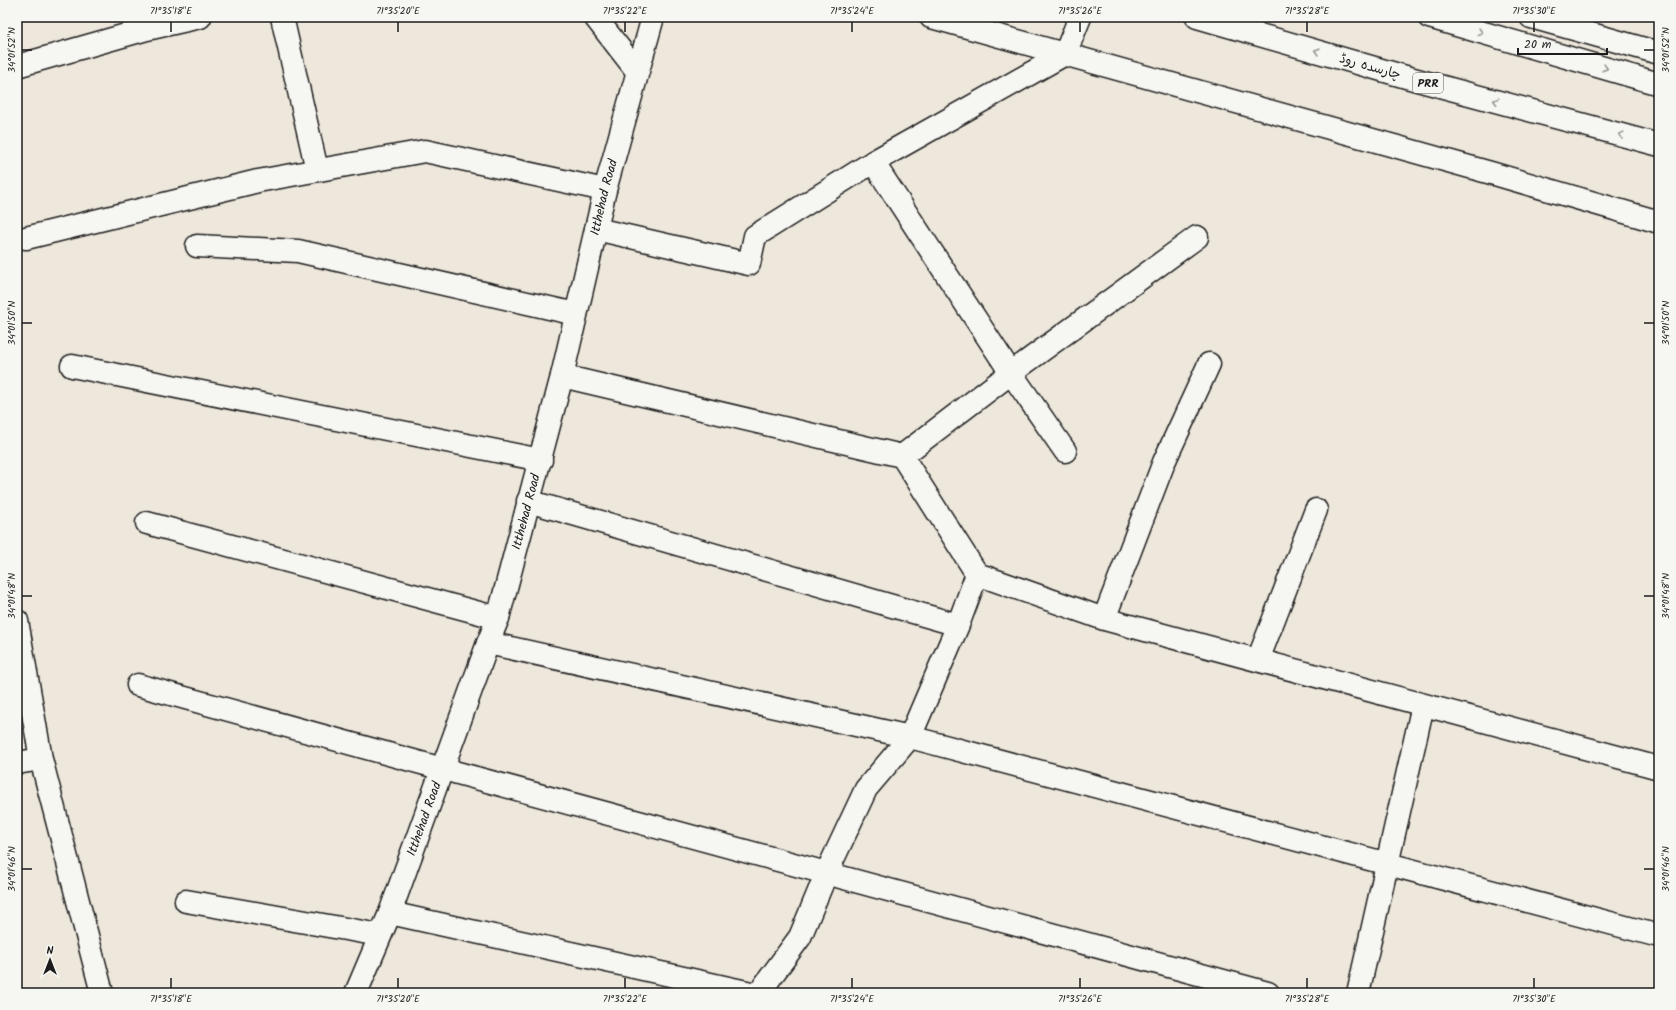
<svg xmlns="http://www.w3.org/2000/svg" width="1676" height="1010" viewBox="0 0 1676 1010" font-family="Kalam,'Playpen Sans Arabic',sans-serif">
<rect width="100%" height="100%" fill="#eee7dc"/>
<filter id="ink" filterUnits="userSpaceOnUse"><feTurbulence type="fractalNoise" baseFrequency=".025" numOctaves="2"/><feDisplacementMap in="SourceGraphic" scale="8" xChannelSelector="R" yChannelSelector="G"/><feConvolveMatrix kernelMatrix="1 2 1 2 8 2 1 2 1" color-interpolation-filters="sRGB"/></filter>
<g filter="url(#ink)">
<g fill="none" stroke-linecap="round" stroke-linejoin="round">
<defs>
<path id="street" d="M282 17 317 170
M595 17 637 71
M931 17 1491 173 1659 222
M1531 17 1659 53
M17 66 147 29 200 17
M873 162 1011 373 1065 451
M596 229 749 264 755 236 873 162 1065 54 1080 17
M26 238 258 181 425 151 605 190
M197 246 298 251 576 314
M72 366 541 460
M562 376 902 456 1011 373 1197 237
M902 456 977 574 1104 619 1659 768
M528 501 958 625
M147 523 498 618
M1104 619 1164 462 1209 364
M17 621 41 759 102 993
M488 643 910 737 1659 936
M1258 660 1316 510
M138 685 443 769 1268 993
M17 763 41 759
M186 901 380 935
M390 913 751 993
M759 993 800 937 827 872 866 789 910 737 958 625 977 574
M1358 993 1423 705"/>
<g id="secondary">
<path id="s1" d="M356 993 390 913 488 643 498 618 562 376 605 190 653 17"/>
</g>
<path id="highway" d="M1197 17 1406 77 1659 145
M1429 17 1659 84"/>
</defs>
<use href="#street" stroke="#1c1c1c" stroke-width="25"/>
<use href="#secondary" stroke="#1c1c1c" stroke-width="25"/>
<use href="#highway" stroke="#1c1c1c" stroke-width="25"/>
<use href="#street" stroke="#f6f6f2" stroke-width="22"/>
<use href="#secondary" stroke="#f6f6f2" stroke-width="22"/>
<use href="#highway" stroke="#f6f6f2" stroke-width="22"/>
</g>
<defs><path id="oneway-chevron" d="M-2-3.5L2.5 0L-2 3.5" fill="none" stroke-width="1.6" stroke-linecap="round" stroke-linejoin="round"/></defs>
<g stroke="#949492">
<use href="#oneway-chevron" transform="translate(1480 32) rotate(16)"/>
<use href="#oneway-chevron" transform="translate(1317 51) rotate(-164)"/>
<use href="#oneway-chevron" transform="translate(1605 68) rotate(16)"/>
<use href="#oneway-chevron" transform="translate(1496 101) rotate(-165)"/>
<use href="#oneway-chevron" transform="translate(1621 135) rotate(-165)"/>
</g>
</g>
<path fill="none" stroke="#1c1c1c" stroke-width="1.5" d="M171 22V32M398 22V32M625 22V32M852 22V32M1080 22V32M1307 22V32M1534 22V32M22 50H32M1644 50H1654M22 323H32M1644 323H1654M22 596H32M1644 596H1654M22 869H32M1644 869H1654M171 978V988M398 978V988M625 978V988M852 978V988M1080 978V988M1307 978V988M1534 978V988"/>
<g text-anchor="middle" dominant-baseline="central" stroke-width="3" stroke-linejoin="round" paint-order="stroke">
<rect fill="#f6f6f2" stroke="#5d5d5c" stroke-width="1" x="1413" y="73" width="30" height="20" rx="3"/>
<g font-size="12" font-weight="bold" fill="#1c1c1c">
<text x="1428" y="83">PRR</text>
</g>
<g font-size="13" fill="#1c1c1c" stroke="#f6f6f2">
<text transform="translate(1370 67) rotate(16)">چارسدہ روڈ</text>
<text stroke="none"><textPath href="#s1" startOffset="835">Itthehad Road</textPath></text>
<text stroke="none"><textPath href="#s1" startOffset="511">Itthehad Road</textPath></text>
<text stroke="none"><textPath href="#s1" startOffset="187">Itthehad Road</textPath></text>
</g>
</g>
<rect width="1676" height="1010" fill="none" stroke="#f6f6f2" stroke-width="44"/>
<g transform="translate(50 960)" stroke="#f6f6f2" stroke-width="3" paint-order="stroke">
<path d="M0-3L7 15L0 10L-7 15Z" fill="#1c1c1c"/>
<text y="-6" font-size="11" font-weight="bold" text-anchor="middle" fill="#1c1c1c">N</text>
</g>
<path d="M1518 48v6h89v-6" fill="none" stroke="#1c1c1c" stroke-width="2"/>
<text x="1524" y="48" font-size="12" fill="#1c1c1c" stroke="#f6f6f2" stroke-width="3" paint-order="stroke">20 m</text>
<rect x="22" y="22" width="1632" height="966" fill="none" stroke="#1c1c1c" stroke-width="1.5"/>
<g font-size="10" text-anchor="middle" fill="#1c1c1c">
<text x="171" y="14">71°35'18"E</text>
<text x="398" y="14">71°35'20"E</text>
<text x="625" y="14">71°35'22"E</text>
<text x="852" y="14">71°35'24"E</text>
<text x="1080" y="14">71°35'26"E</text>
<text x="1307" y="14">71°35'28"E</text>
<text x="1534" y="14">71°35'30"E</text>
<text transform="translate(11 50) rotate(-90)" y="4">34°01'52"N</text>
<text transform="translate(1665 50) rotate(-90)" y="4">34°01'52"N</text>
<text transform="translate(11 323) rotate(-90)" y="4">34°01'50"N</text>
<text transform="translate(1665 323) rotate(-90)" y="4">34°01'50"N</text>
<text transform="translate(11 596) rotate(-90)" y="4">34°01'48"N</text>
<text transform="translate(1665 596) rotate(-90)" y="4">34°01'48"N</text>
<text transform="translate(11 869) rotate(-90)" y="4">34°01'46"N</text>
<text transform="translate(1665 869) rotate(-90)" y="4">34°01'46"N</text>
<text x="171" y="1002">71°35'18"E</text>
<text x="398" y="1002">71°35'20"E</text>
<text x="625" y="1002">71°35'22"E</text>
<text x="852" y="1002">71°35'24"E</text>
<text x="1080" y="1002">71°35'26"E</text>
<text x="1307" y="1002">71°35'28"E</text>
<text x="1534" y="1002">71°35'30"E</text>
</g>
</svg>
